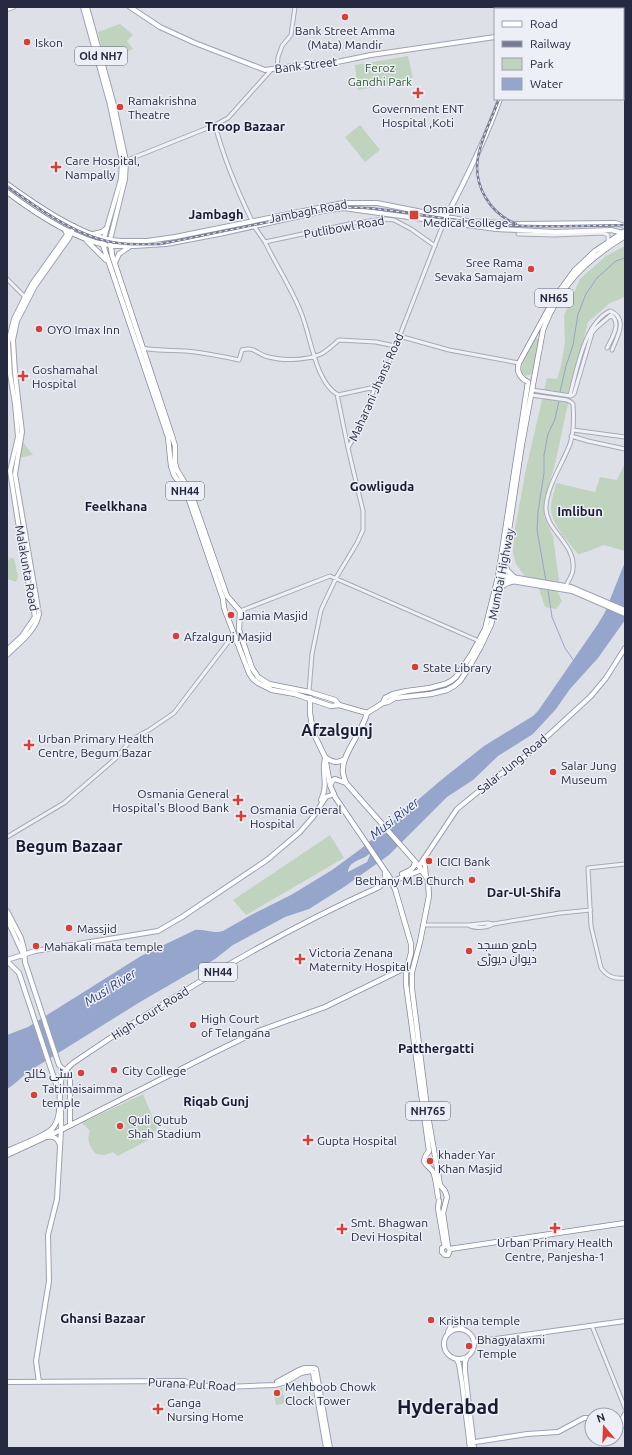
<svg xmlns="http://www.w3.org/2000/svg" width="632" height="1455" viewBox="0 0 632 1455" font-family="Ubuntu,Cairo,sans-serif">
<rect width="100%" height="100%" fill="#dee0e8"/>
<path fill="#bfd3be" d="M120 24 133 35 127 41 133 49 105 61 98 32Z
M408 56 413 78 393 82V85H390L358 90 355 65Z
M360 125 380 150 365 162 345 137Z
M625 246V297L610 303 588 322 574 376 555 464 544 502V516L553 536 559 580 557 591 562 601 556 609 545 607 539 589 523 574 515 562 513 552 515 529 526 469 547 378 557 379 561 366 565 342 564 315 580 279 606 256Z
M534 338H537L539 340 532 374 525 376 521 372 524 359Z
M23 442 33 455 19 458Z
M625 463V551L604 545 586 552 578 554C568 542 551 523 551 508 551 500 555 491 556 483L595 492 600 477 617 480Z
M10 558H14L18 577 16 582 7 579V562Z
M330 835 344 858 246 915 233 900Z
M143 1094 157 1128 152 1138 118 1156 113 1152 105 1155 96 1154C90 1147 86 1140 90 1131L82 1123Z
M282 1388 285 1403 276 1405 273 1390Z"/>
<path fill="#96a5cb" fill-rule="evenodd" d="M625 562V620L598 658 570 689 556 709 533 734 498 756 473 780 447 797 389 855 344 887 309 909 285 917 233 945 215 959 202 967 190 973 140 1002 31 1070C22 1076 16 1084 7 1089V1035L28 1027 141 956 195 930C205 929 212 934 223 931L251 915 291 895 332 870 362 848 440 781 484 746 533 716 538 711 598 624 605 612ZM369 854 370 855 367 862 348 872C349 860 362 861 369 854Z"/>
<g fill="none" stroke-linecap="round" stroke-linejoin="round">
<path stroke="#96a5cb" stroke-width="1" d="M560 392 566 366 573 345 578 314 586 294 597 278 616 261 625 258
M546 581 537 530 538 512 544 473V455L548 434 555 419 560 396
M548 590 552 617 565 648 574 661"/>
<defs>
<path id="minor" d="M277 69 278 57 282 46 291 35 295 7
M215 125C224 159 237 190 252 221
M125 161 215 125 228 118 272 69
M254 226 265 242 354 223 386 219 394 220 411 229 435 246
M518 234 554 235 603 233 608 235V242
M265 242C276 265 290 286 300 310 311 334 314 381 338 395L375 387
M7 279 25 297
M399 336 449 350 519 363
M143 348C157 351 172 350 186 351 204 353 221 356 239 360L242 350C254 347 255 352 265 356 281 361 305 361 321 354 327 351 333 345 339 340L376 342 395 346
M532 390 571 396 574 394 592 333 596 328 611 315C622 323 612 338 607 348
M337 394 348 448
M531 395 567 400 571 402 573 404C574 417 574 432 570 444 562 465 548 484 546 506 544 530 576 543 573 569 573 575 568 581 566 586
M570 395C577 370 584 323 610 311 629 318 617 337 612 350
M573 430 625 437
M571 436 588 441 625 449
M240 611 330 576 479 641
M309 692 312 654 321 610 336 578 357 543 363 530V511L348 448 360 426 375 387 389 363 444 222
M7 837 64 803 115 759 131 740 149 730 174 713 232 637 233 634
M625 864 588 868 591 926 601 968C608 977 614 979 625 978
M423 925H468L488 923 493 924
M468 925C475 929 487 928 493 924L560 913 591 910
M592 1326 625 1408"/>
<path id="major" d="M83 7 110 105 122 161 121 179 104 238 103 245
M87 7 114 105 126 161 125 179 110 240 122 241H147L175 237 343 203H377L468 221 518 224 615 223 625 226
M130 7 160 27 195 43 265 70 308 64 337 62 371 55 495 37
M7 9 13 7
M532 9V7
M593 9 601 7
M608 9 615 7
M446 217C466 179 486 139 500 99
M110 246H134L166 244 219 234 323 211 343 208 496 229 555 232 611 230 623 233
M115 263 119 254 129 247
M500 575 571 587 625 610
M499 579 572 591 625 614
M7 650 22 636 35 617 23 554 10 471 18 437 15 404 10 374 8 343 14 319 25 297 32 284 64 239 67 234 65 230
M7 655C19 643 36 631 39 614L15 474 22 432 15 373 13 340 17 321 35 286 69 238 74 226
M321 800C329 784 321 773 325 758
M424 858 426 876
M419 866 457 809 495 778 527 755 591 696 606 678 625 648
M7 911 21 938 24 949 25 962 59 1065C62 1070 68 1070 70 1075V1125
M7 919 23 954
M7 960 35 951 158 931 182 917 267 860 300 832 313 817 326 797 334 794
M7 961 19 973 59 1093
M48 1137C53 1136 57 1137 59 1143
M454 1320 463 1329
M444 1344a15 15 0 1 1 30 0a15 15 0 1 1-30 0Z
M448 1332 454 1320
M474 1342 625 1321
M467 1357 465 1362V1371L474 1448
M457 1360 459 1364 462 1383 470 1448
M7 1382 185 1381 192 1385 225 1387 275 1385 286 1382 301 1373 311 1371 313 1373 326 1448
M39 1382 36 1361 49 1281 48 1235 57 1199 61 1130
M277 1382 299 1370 304 1368H314L316 1369 330 1448
M625 1414 622 1420 625 1426
M469 1443 527 1434 558 1432 584 1418H592"/>
<path id="highway" d="M7 184C36 205 75 232 110 240L112 255 172 436 175 446V463L177 470 191 493 227 596 240 611 239 630 252 668 258 677 269 684 309 692 335 700 339 705
M7 192C35 213 72 238 106 245
M94 234 102 232 107 228
M87 241 106 260
M103 245 168 437 171 466 174 475 187 494 223 599 224 608 249 673 253 679 258 683 272 690 295 694 331 706 339 705 367 713
M528 382C520 378 516 372 519 363L555 297 574 271 595 251 625 231
M505 563 507 570 515 578
M499 590 505 584 514 581
M310 698V713L313 732 325 757 330 785 335 797 390 878 395 889 411 944V953L406 972V984L429 1151C417 1166 431 1164 434 1174 436 1181 437 1189 438 1197
M383 703 385 698 393 694 407 691 430 688 445 684 451 681 456 677 471 655 485 629 498 577 528 382
M367 713 383 703 388 702 395 698 431 694 447 690 454 686 460 681 468 669 480 648 488 631 491 625 502 576 522 444 543 330C560 285 585 261 625 236
M325 757C332 762 337 764 345 759
M346 783C344 778 342 773 343 768 343 753 363 731 367 713
M330 785 333 780 335 779 346 783 419 866 428 880 429 896 420 942 412 972V989L428 1116 440 1185 445 1191 447 1197 443 1213 448 1247 450 1250 448 1255H445L442 1252V1248L445 1246
M402 874C408 871 415 869 415 862
M393 885 398 879 422 870
M61 1130V1108
M7 1151C19 1146 43 1137 52 1129 65 1115 56 1088 63 1074 65 1070 69 1067 73 1063 170 997 272 935 379 887L385 881V871
M7 1155 61 1130 213 1053 256 1032 325 1007 407 967
M439 1201 438 1208 444 1243
M450 1249 625 1223"/>
</defs>
<use href="#minor" stroke="#a7a9b6" stroke-width="5"/>
<use href="#major" stroke="#9ca1b5" stroke-width="6"/>
<use href="#highway" stroke="#8489a0" stroke-width="6"/>
<use href="#minor" stroke="#f0f1f6" stroke-width="3"/>
<use href="#major" stroke="#fff" stroke-width="4"/>
<use href="#highway" stroke="#fff" stroke-width="4.5"/>
<defs>
<path id="rail" d="M533 9V7
M499 99C493 116 481 139 478 157 473 186 490 213 516 224
M7 186C39 209 79 238 118 243 132 245 146 244 161 244L337 208C362 206 385 210 410 213 433 217 456 220 479 223 528 228 576 226 625 225"/>
</defs>
<use href="#rail" stroke="#767b93" stroke-width="2.5"/>
<use href="#rail" stroke="#edeff6" stroke-width="1" stroke-dasharray="3" stroke-linecap="butt"/>
</g>
<g fill="#d74039" stroke="#edeff6" stroke-width="1.5">
<circle cx="345" cy="17" r="4"/>
<circle cx="27" cy="42" r="4"/>
<path d="M416 87h4v4h4v4h-4v4h-4v-4h-4v-4h4z"/>
<circle cx="120" cy="107" r="4"/>
<path d="M54 161h4v4h4v4h-4v4h-4v-4h-4v-4h4z"/>
<rect x="409" y="210" width="10" height="10" rx="2"/>
<circle cx="531" cy="269" r="4"/>
<circle cx="39" cy="329" r="4"/>
<path d="M21 370h4v4h4v4h-4v4h-4v-4h-4v-4h4z"/>
<circle cx="231" cy="615" r="4"/>
<circle cx="176" cy="636" r="4"/>
<circle cx="415" cy="667" r="4"/>
<path d="M27 739h4v4h4v4h-4v4h-4v-4h-4v-4h4z"/>
<circle cx="553" cy="772" r="4"/>
<path d="M236 794h4v4h4v4h-4v4h-4v-4h-4v-4h4z"/>
<path d="M239 810h4v4h4v4h-4v4h-4v-4h-4v-4h4z"/>
<circle cx="429" cy="861" r="4"/>
<circle cx="472" cy="880" r="4"/>
<circle cx="69" cy="928" r="4"/>
<circle cx="36" cy="946" r="4"/>
<circle cx="469" cy="951" r="4"/>
<path d="M298 953h4v4h4v4h-4v4h-4v-4h-4v-4h4z"/>
<circle cx="193" cy="1025" r="4"/>
<circle cx="114" cy="1070" r="4"/>
<circle cx="81" cy="1073" r="4"/>
<circle cx="34" cy="1095" r="4"/>
<circle cx="120" cy="1126" r="4"/>
<path d="M306 1134h4v4h4v4h-4v4h-4v-4h-4v-4h4z"/>
<circle cx="430" cy="1161" r="4"/>
<path d="M553 1222h4v4h4v4h-4v4h-4v-4h-4v-4h4z"/>
<path d="M340 1223h4v4h4v4h-4v4h-4v-4h-4v-4h4z"/>
<circle cx="431" cy="1320" r="4"/>
<circle cx="469" cy="1346" r="4"/>
<circle cx="277" cy="1393" r="4"/>
<path d="M156 1403h4v4h4v4h-4v4h-4v-4h-4v-4h4z"/>
</g>
<g text-anchor="middle" dominant-baseline="central" stroke-width="3" stroke-linejoin="round" paint-order="stroke">
<g fill="#edeff6" stroke="#626577" stroke-width="1">
<rect x="75" y="47" width="52" height="18" rx="3"/>
<rect x="535" y="289" width="38" height="18" rx="3"/>
<rect x="166" y="482" width="38" height="18" rx="3"/>
<rect x="199" y="963" width="38" height="18" rx="3"/>
<rect x="406" y="1102" width="44" height="18" rx="3"/>
</g>
<g font-size="11" font-weight="bold" fill="#262a40">
<text x="101" y="56">Old NH7</text>
<text x="554" y="298">NH65</text>
<text x="185" y="491">NH44</text>
<text x="218" y="972">NH44</text>
<text x="428" y="1111">NH765</text>
</g>
<g font-size="12" fill="#262a40" stroke="#edeff6" text-anchor="start">
<text x="345" y="30" text-anchor="middle">Bank Street Amma<tspan x="345" dy="14">(Mata) Mandir</tspan></text>
<text x="35" y="42">Iskon</text>
<text x="128" y="100">Ramakrishna<tspan x="128" dy="14">Theatre</tspan></text>
<text x="418" y="108" text-anchor="middle">Government ENT<tspan x="418" dy="14">Hospital ,Koti</tspan></text>
<text x="65" y="160">Care Hospital,<tspan x="65" dy="14">Nampally</tspan></text>
<text x="423" y="208">Osmania<tspan x="423" dy="14">Medical College</tspan></text>
<text x="523" y="262" text-anchor="end">Sree Rama<tspan x="523" dy="14">Sevaka Samajam</tspan></text>
<text x="47" y="329">OYO Imax Inn</text>
<text x="32" y="369">Goshamahal<tspan x="32" dy="14">Hospital</tspan></text>
<text x="239" y="615">Jamia Masjid</text>
<text x="184" y="636">Afzalgunj Masjid</text>
<text x="423" y="667">State Library</text>
<text x="38" y="738">Urban Primary Health<tspan x="38" dy="14">Centre, Begum Bazar</tspan></text>
<text x="561" y="765">Salar Jung<tspan x="561" dy="14">Museum</tspan></text>
<text x="229" y="793" text-anchor="end">Osmania General<tspan x="229" dy="14">Hospital's Blood Bank</tspan></text>
<text x="250" y="809">Osmania General<tspan x="250" dy="14">Hospital</tspan></text>
<text x="437" y="861">ICICI Bank</text>
<text x="464" y="880" text-anchor="end">Bethany M.B Church</text>
<text x="77" y="928">Massjid</text>
<text x="477" y="944">جامع مسجد<tspan x="477" dy="14">دیوان دیوڑی</tspan></text>
<text x="44" y="946">Mahakali mata temple</text>
<text x="309" y="952">Victoria Zenana<tspan x="309" dy="14">Maternity Hospital</tspan></text>
<text x="201" y="1018">High Court<tspan x="201" dy="14">of Telangana</tspan></text>
<text x="122" y="1070">City College</text>
<text x="73" y="1073" text-anchor="end">سٹی کالج</text>
<text x="42" y="1088">Tatimaisaimma<tspan x="42" dy="14">temple</tspan></text>
<text x="128" y="1119">Quli Qutub<tspan x="128" dy="14">Shah Stadium</tspan></text>
<text x="317" y="1140">Gupta Hospital</text>
<text x="438" y="1154">khader Yar<tspan x="438" dy="14">Khan Masjid</tspan></text>
<text x="351" y="1222">Smt. Bhagwan<tspan x="351" dy="14">Devi Hospital</tspan></text>
<text x="555" y="1242" text-anchor="middle">Urban Primary Health<tspan x="555" dy="14">Centre, Panjesha-1</tspan></text>
<text x="439" y="1320">Krishna temple</text>
<text x="477" y="1339">Bhagyalaxmi<tspan x="477" dy="14">Temple</tspan></text>
<text x="285" y="1386">Mehboob Chowk<tspan x="285" dy="14">Clock Tower</tspan></text>
<text x="167" y="1402">Ganga<tspan x="167" dy="14">Nursing Home</tspan></text>
</g>
<g font-size="12" fill="#262a40" stroke="#edeff6">
<text transform="translate(306 65) rotate(-7)">Bank Street</text>
<text transform="translate(308 211) rotate(-11)">Jambagh Road</text>
<text transform="translate(344 227) rotate(-10)">Putlibowl Road</text>
<text transform="translate(376 387) rotate(-66)">Maharani Jhansi Road</text>
<text transform="translate(27 568) rotate(80)">Malakunta Road</text>
<text transform="translate(501 574) rotate(-79)">Mumbai Highway</text>
<text transform="translate(512 764) rotate(-39)">Salar Jung Road</text>
<text transform="translate(150 1013) rotate(-32)">High Court Road</text>
<text transform="translate(192 1384) rotate(3)">Purana Pul Road</text>
</g>
<g font-size="12" fill="#325d32" stroke="#edeff6">
<text x="380" y="67">Feroz<tspan x="380" dy="14">Gandhi Park</tspan></text>
</g>
<g font-size="13" font-weight="bold" fill="#181c31" stroke="#edeff6">
<text x="245" y="126">Troop Bazaar</text>
<text x="216" y="214">Jambagh</text>
<text x="382" y="486">Gowliguda</text>
<text x="116" y="506">Feelkhana</text>
<text x="580" y="511">Imlibun</text>
<text x="524" y="892">Dar-Ul-Shifa</text>
<text x="436" y="1048">Patthergatti</text>
<text x="216" y="1101">Riqab Gunj</text>
<text x="103" y="1318">Ghansi Bazaar</text>
</g>
<g font-size="13" font-style="italic" fill="#2d4077" stroke="#edeff6">
<text transform="translate(394 818) rotate(-38)">Musi River</text>
<text transform="translate(110 987) rotate(-32)">Musi River</text>
</g>
<g font-size="16" font-weight="bold" fill="#181c31" stroke="#edeff6">
<text x="337" y="730">Afzalgunj</text>
<text x="69" y="846">Begum Bazaar</text>
</g>
<g font-size="20" font-weight="bold" fill="#181c31" stroke="#edeff6">
<text x="448" y="1406">Hyderabad</text>
</g>
</g>
<rect width="632" height="1455" fill="none" stroke="#262a40" stroke-width="16"/>
<rect x="494" y="8" width="130" height="92" fill="#edeff6" stroke="#9da0ad"/>
<rect x="502" y="21" width="20" height="6" fill="#ffffff" stroke="#9da0ad"/>
<text x="530" y="28" font-size="12" fill="#262a40">Road</text>
<rect x="502" y="41" width="20" height="6" fill="#767b93" stroke="#9da0ad"/>
<text x="530" y="48" font-size="12" fill="#262a40">Railway</text>
<rect x="502" y="58" width="20" height="12" fill="#bfd3be" stroke="#9da0ad"/>
<text x="530" y="68" font-size="12" fill="#262a40">Park</text>
<rect x="502" y="78" width="20" height="12" fill="#96a5cb" stroke="#9da0ad"/>
<text x="530" y="88" font-size="12" fill="#262a40">Water</text>
<g transform="translate(604 1427) rotate(341)"><circle r="19" fill="#edeff6" stroke="#9da0ad"/>
<path d="M0-3L7 15L0 10L-7 15Z" fill="#d74039"/>
<text y="-6" font-size="11" font-weight="bold" text-anchor="middle" fill="#262a40">N</text>
</g>
</svg>
